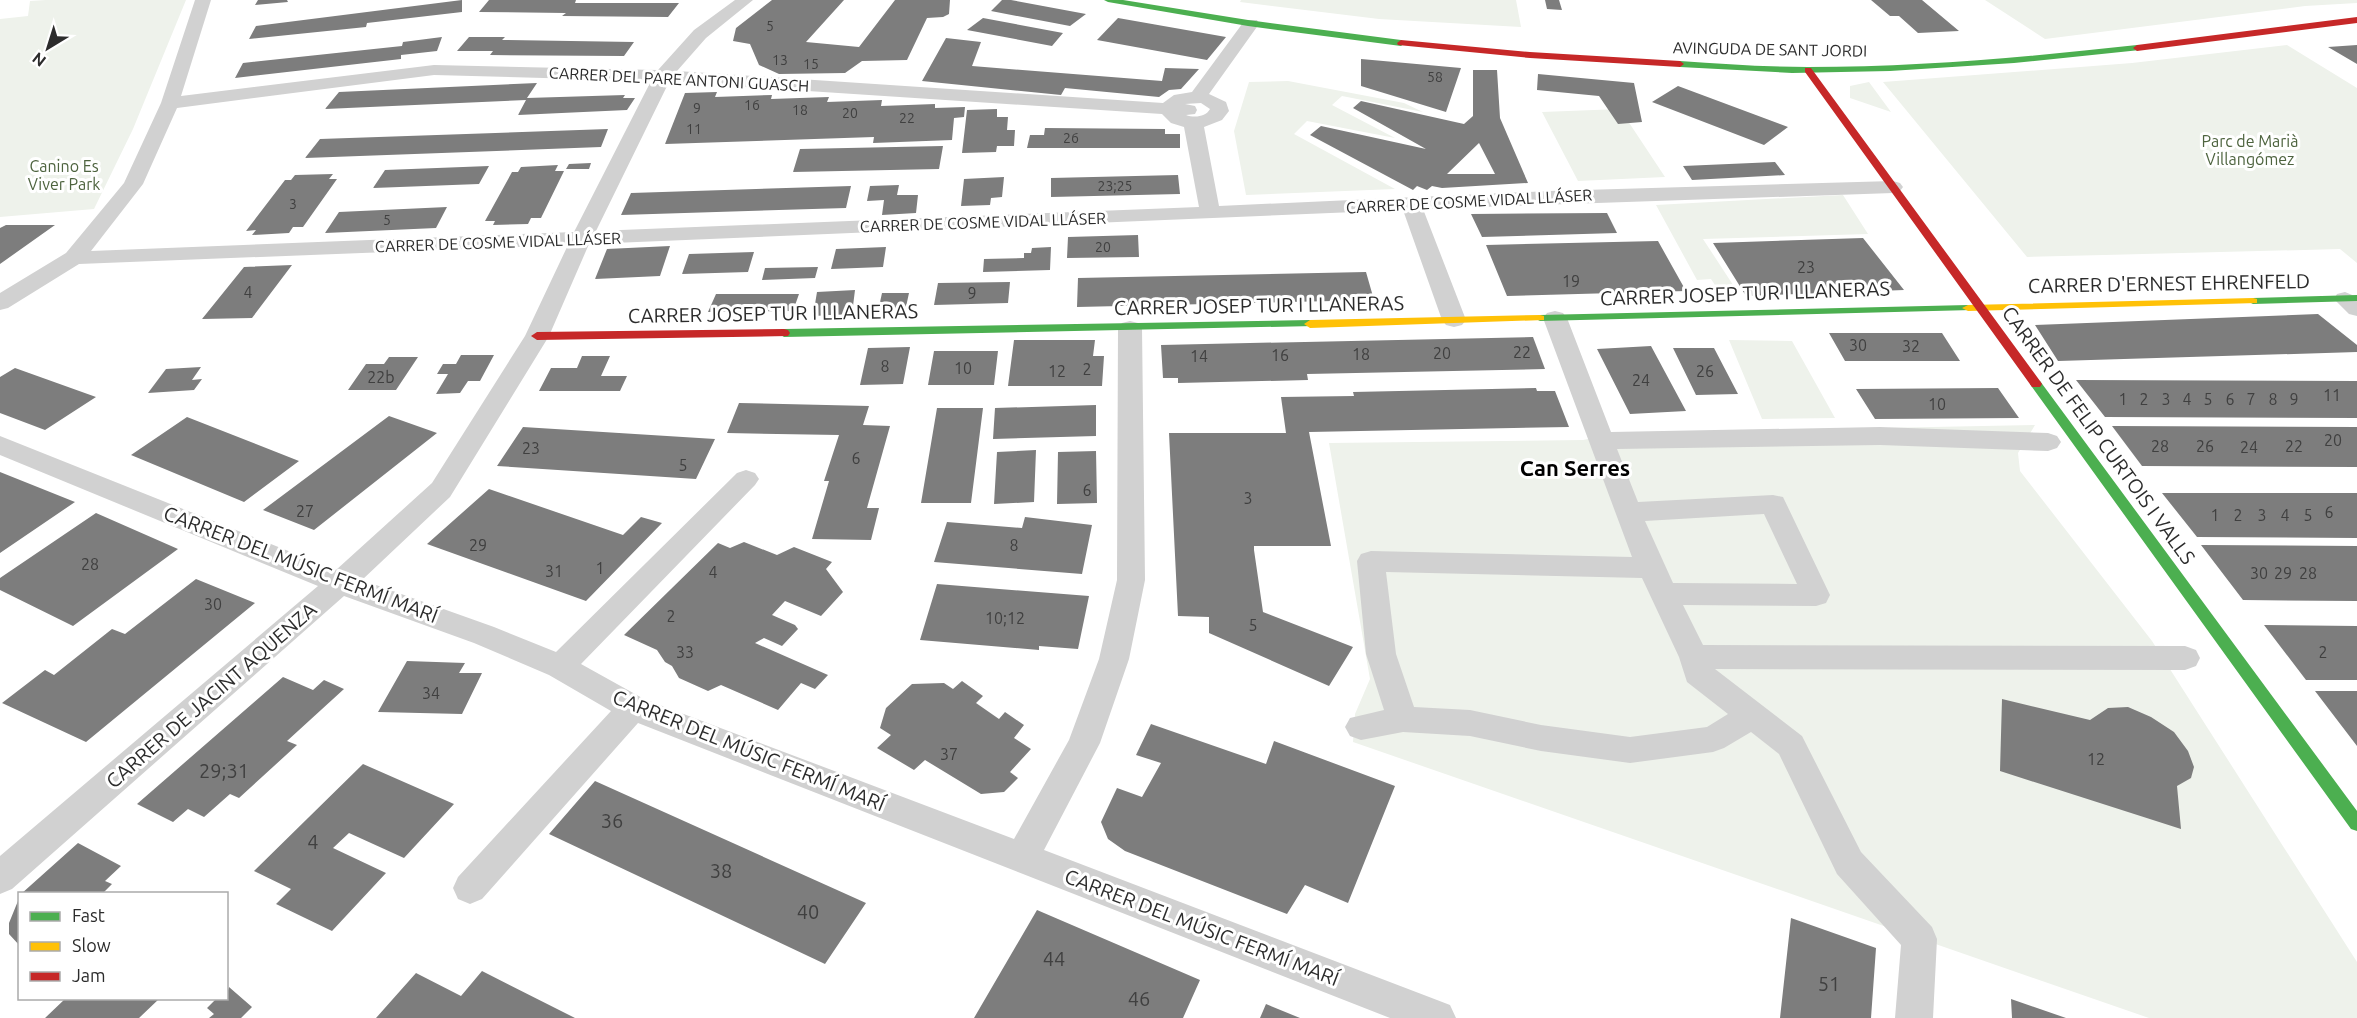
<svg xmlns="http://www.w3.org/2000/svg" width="2357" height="1018" viewBox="0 0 2357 1018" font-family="Ubuntu,sans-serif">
<rect width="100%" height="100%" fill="#fff"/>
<path fill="#eef2eb" d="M46 0H186L133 129 94 209 0 217V19L28 16 30 1Z
M1241 0H1516L1521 27 1379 19 1240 2Z
M1985 0H2357V3L2305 6 2045 39Z
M2287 45 2357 88V263L2340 249 2027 257 1883 82 2132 63Z
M1288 81 1404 103 1423 112 1342 96 1332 105 1395 138 1307 121 1294 134 1395 189 1246 195 1234 131 1249 82Z
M1869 82 1891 112 1850 98V86Z
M1620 109 1665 177 1578 181 1542 112Z
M1843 195 1868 234 1703 239 1737 291 1721 294 1711 279 1697 280 1656 205Z
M1729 340 1792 341 1835 418 1762 419Z
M2035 425 2018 453 2020 471 2152 641 2357 962V1018H2149L1353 742 1355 714 1370 679 1329 443 1583 440 1618 433Z"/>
<path fill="#7d7d7d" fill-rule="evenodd" d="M258 0H287L288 2 255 5Z
M462 0V12L367 23 366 27 249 39 256 26Z
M489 0H576L575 3H679L668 17 562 16 566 13 479 12Z
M772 0H844L806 42 859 47 895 0H950L949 14 943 17 927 18 907 60 862 61 845 73 779 74 759 65 750 44 733 41 736 28Z
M1002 0H1011L1086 14 1070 26 991 11Z
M1545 0H1559L1562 10 1547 9Z
M1871 0H1922L1959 31 1918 33 1899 16H1890Z
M983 18 1063 33 1052 46 967 30Z
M1118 18 1226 37 1207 60 1097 40Z
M442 37 437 51 401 55V59L235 78 243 63 402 46 403 42Z
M469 37H505L502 40 634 42 624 56 490 55 493 51H457Z
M946 38 981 42 972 66 1162 81 1165 68 1199 69 1181 89 1169 90 1159 97 1065 88 1061 95 922 81Z
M2357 45V64L2328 47Z
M1361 59 1461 68 1446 112 1361 86Z
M1473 70H1497L1500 118 1528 183 1442 188 1432 186 1427 190 1417 186 1413 190 1310 135 1321 126 1426 149 1353 108 1361 101 1464 124 1473 116ZM1479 143 1495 174H1447Z
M1538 74 1634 83 1642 122 1618 124 1599 96 1537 90Z
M537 83 527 98 625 95 623 98H635L627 110 518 115 526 100 325 109 339 92Z
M1678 86 1788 127 1764 145 1652 102Z
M717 92 715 97 772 95 771 99 829 97 827 102 882 100 881 106 935 104V108L965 107 964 117 954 118 952 140 873 143 874 137 665 144 685 93Z
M997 109V117H1008L1007 130H1015L1014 146H997L996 152 962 153 967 110Z
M1045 128 1165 129V134H1180V148H1027L1030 135H1044Z
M608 129 601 147 305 158 320 139Z
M943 146 939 169 793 172 800 149Z
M1775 162 1785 175 1692 180 1683 166Z
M591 163 589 169H566L569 164Z
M558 165 555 171H564L541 218H531L528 224 493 225 495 221H485L512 172H518L521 167Z
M489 166 479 184 373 188 385 170Z
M333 174 329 179H337L303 227H293L289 233 252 235 256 230 246 231 285 180H291L295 175Z
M1178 175 1180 194 1051 197V178Z
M1004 177 1002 197 991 198 990 205 961 206 964 179Z
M899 185 897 195H918L916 213 882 215 884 200 867 201 870 186Z
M851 186 846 208 621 215 631 193Z
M447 207 436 228 325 233 339 212Z
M1607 213 1617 233 1482 237 1471 214Z
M6 225H55L0 264V228Z
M1138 235 1139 257 1067 258 1068 237Z
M1863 238 1904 290 1746 296 1713 243Z
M1658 241 1686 291 1507 296 1486 245Z
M670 246 660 276 595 279 607 249Z
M886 247 883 267 831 269 836 249Z
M1051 247 1050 270 983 272 984 259 1024 258V253H1031L1032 248Z
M754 252 748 272 682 274 689 254Z
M292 265 252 318 202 319 244 267Z
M818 267 815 278 762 280 765 268Z
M1366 272 1374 300 1077 307 1078 278Z
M1010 282 1008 303 934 305 938 283Z
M855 290 852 314 813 316 817 292Z
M882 293H909L904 316H877Z
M716 294H799L793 311 708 312Z
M2318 314 2357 345V352L2058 361 2035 325Z
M1829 333H1942L1960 361H1845Z
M1533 337 1545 369 1307 374 1308 380 1178 383V378H1163L1161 345Z
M1014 340H1095L1093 356H1104L1102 386H1008Z
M1651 346 1686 411 1630 414 1597 349Z
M910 347 903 384 860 385 868 348Z
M1673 348H1714L1738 394 1696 395Z
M934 351H998L994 385H928Z
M461 355H494L480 381H468L460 393 436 394 448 374H437L443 364H456Z
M582 356H610L601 376H627L620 391H539L551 368H577Z
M389 357H418L396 390H348L366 364H384Z
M201 367 192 380 202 379 194 390 148 393 166 369Z
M15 368 96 397 45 430 0 413V377Z
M2076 380 2357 381V418L2105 417Z
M1536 388 1537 391H1555L1569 427 1309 432 1331 546H1254V550L1263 612 1353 647 1329 686 1209 633V617L1178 616 1169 433H1286L1281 397 1354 396 1353 392Z
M1998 388 2019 418 1875 419 1856 389Z
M739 403 869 406 863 425 890 426 867 508H879L871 540 812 539 829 481H824L839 435 727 433Z
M1096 405V436L993 439 995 408Z
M937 408H983L971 503H921Z
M389 416 437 433 314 530 263 510Z
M187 417 299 461 244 502 131 455Z
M2112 426 2357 427V467L2142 466Z
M523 427 715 439 696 479 497 466Z
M1036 450 1034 502 994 504 997 452Z
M1096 451 1097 503 1057 504 1058 452Z
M0 472 75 502 0 553Z
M489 489 623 535 641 517 662 523 586 601 427 544Z
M2162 493H2357V538L2197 537Z
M96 513 178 549 73 626 0 590V578Z
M1025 517 1092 525 1082 574 934 562 947 522 1022 528Z
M744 542 777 555 794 547 832 562 826 569 843 592 821 616 785 601 772 615 795 625 798 629 782 646 764 638 755 643 828 675 815 689 801 683 778 710 721 685 708 691 679 678 672 666 665 662 657 650 624 635 718 543 730 548Z
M2201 545 2357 546V601L2243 600Z
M196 579 255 603 86 742 2 703 45 670 54 675 112 629 125 634Z
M937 584 1089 596 1078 649 1039 646V650L920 640Z
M2264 625 2357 626V680H2306Z
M407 661 465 663 459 673H482L462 714 378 712Z
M283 677 313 690 324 680 344 689 287 741 297 745 239 798 230 794 204 817 188 809 173 822 137 804Z
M962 681 983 696 976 703 999 719 1005 712 1024 725 1014 738 1031 749 1010 772 1018 778 1004 792 981 794 925 760 914 770 877 748 891 735 880 728 886 708 912 684 944 683 953 689Z
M2315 691H2357V746Z
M2002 699 2090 720 2108 708 2128 707 2151 717 2174 732 2188 751 2194 767 2191 778 2177 786 2181 829 2000 771Z
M1151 724 1266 764 1274 741 1395 786 1348 903 1305 885 1287 914 1125 851 1108 839 1101 822 1117 788 1142 797 1161 763 1136 755Z
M363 764 454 804 404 858 349 833 333 848 386 873 332 931 276 904 291 889 254 871Z
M595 781 866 903 825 964 549 834Z
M78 843 121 866 105 881 112 884 102 894H21Z
M20 896V946L9 934V923Z
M1037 910 1200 980 1183 1018H974Z
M1791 918 1876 948 1871 1018H1780Z
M482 971 575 1018H376L416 973 461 996Z
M229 987 252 1007 241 1018H209L214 1014 207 1008 217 998H226Z
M66 998H160L139 1018H45Z
M2011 999 2066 1018H2012Z
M1266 1004 1300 1018H1260Z"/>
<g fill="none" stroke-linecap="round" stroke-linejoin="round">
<path fill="#d1d1d1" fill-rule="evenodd" d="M195 0H211L181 96 434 65 658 70 694 30 735 0H753L706 38 677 71 1163 103 1174 95 1192 92 1245 20H1257L1259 24 1209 94 1226 102 1229 111 1222 120 1204 127 1219 206 1549 191 1893 181 1900 183 1903 187 1900 191 1893 193 1423 209 1466 320 1462 325 1454 327 1446 325 1442 320 1403 210 589 244 549 336 450 497 362 580 494 627 556 652 737 473 746 470 755 473 759 479 755 485 581 664 644 699 1014 839 1069 740 1099 659 1117 580 1118 328 1122 323 1130 321 1138 323 1142 328 1145 580 1129 659 1100 743 1044 850 1437 1000 1450 1005 1456 1018H1390L638 723 482 899 470 904 458 899 453 888 458 877 611 711 549 675 474 643 344 596 12 889 0 894V856L318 586 0 455V436L336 570 432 483 525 336 568 245 79 264 8 308 0 310V293L66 253 124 183 161 103ZM434 75 651 81 574 232 91 251 143 184 177 108ZM669 82 1162 114 1171 123 1184 127 1199 207 596 231ZM1201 103 1210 109C1206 117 1194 118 1186 115L1195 114 1197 110 1195 106 1185 104Z
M2345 292 2357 297V316L2349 314 2334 299 2337 294Z
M1555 311 1563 313 1567 318 1611 432 1880 427 2048 433 2057 436 2061 442 2057 448 2048 451 1880 445 1617 449 1638 502 1773 495 1783 497 1830 595 1826 603 1816 606 1683 605 1703 645 2185 646 2196 650 2200 658 2196 666 2185 670 1715 669 1802 736 1861 852 1932 927 1937 939 1933 1018H1895L1901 945 1837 874 1779 754 1751 732 1724 748 1713 752 1630 763 1541 751 1470 736 1403 732 1361 740 1350 736 1345 727 1350 718 1384 710 1366 654 1357 561 1361 554 1371 551 1632 557 1543 318 1547 313ZM1764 514 1797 584 1673 583 1645 521ZM1386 572 1642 578 1679 657 1687 682 1728 714 1707 727 1630 737 1541 725 1470 710 1414 707 1396 654Z"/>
<path fill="#4caf50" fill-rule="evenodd" d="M1104 0H1123L1248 20 1401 40 1405 43 1401 46 1248 26 1108 2Z
M2137 45 2140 46V50L2014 63 1890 71 1792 73 1680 67 1676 64 1680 61C1723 64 1765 67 1808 67 1918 67 2028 57 2137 45Z
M2357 295V301L2253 304 2247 301 2253 298Z
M1968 305 1972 306V310L1540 321 1534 318 1540 315Z
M1310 320 1314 322 1316 324 1314 326 784 337 778 333 784 329Z
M2036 380 2040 381 2357 811V831L2351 829 2032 387 2030 384 2032 381Z"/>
<path fill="#ffc107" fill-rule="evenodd" d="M2253 298 2257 299V303L1968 311 1962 308 1968 305Z
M1540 315 1544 316V320L1310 328 1304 324 1310 320Z"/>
<path fill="#c62828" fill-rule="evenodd" d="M2357 17V23L2137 51 2133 48 2137 45Z
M1401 40 1530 52 1680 61 1684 64 1680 67 1530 58 1398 45 1397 43Z
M1805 68H1811L2040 381 2042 384 2040 387H2032L1805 72Z
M784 329 788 330 790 333 788 336 537 340 531 336 537 332Z"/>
</g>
<g text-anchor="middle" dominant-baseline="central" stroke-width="6" stroke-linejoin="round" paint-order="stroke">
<g font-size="14" fill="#404040">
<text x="770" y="26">5</text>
<text x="780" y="60">13</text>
<text x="811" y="64">15</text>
<text x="1435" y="77">58</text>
<text x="752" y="105">16</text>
<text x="697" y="108">9</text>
<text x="800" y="110">18</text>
<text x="850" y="113">20</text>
<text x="907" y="118">22</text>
<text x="694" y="129">11</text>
<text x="1071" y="138">26</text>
<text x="1115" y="186">23;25</text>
<text x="293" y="204">3</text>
<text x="387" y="220">5</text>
<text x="1103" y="247">20</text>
</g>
<g font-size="16" fill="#2c2c2c" stroke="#fff">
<text transform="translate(1770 49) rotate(1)">AVINGUDA DE SANT JORDI</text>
<text transform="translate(679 79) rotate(3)">CARRER DEL PARE ANTONI GUASCH</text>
<text transform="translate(1469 201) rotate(-3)">CARRER DE COSME VIDAL LLÁSER</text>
<text transform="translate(983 222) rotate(-2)">CARRER DE COSME VIDAL LLÁSER</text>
<text transform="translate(498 242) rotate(-2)">CARRER DE COSME VIDAL LLÁSER</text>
</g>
<g font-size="16" fill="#4d633e" stroke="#fff">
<text x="2250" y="141">Parc de Marià<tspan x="2250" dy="18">Villangómez</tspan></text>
<text x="64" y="166">Canino Es<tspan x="64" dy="18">Viver Park</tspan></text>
</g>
<g font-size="16" fill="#404040">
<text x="1806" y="267">23</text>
<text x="1571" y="281">19</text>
<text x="248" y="292">4</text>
<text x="972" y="293">9</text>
<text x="1858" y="345">30</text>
<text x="1911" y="346">32</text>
<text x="1522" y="352">22</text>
<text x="1442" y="353">20</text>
<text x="1361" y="354">18</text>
<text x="1280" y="355">16</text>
<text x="1199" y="356">14</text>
<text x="885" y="366">8</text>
<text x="963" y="368">10</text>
<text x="1087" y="369">2</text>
<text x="1057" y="371">12</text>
<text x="1705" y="371">26</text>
<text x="381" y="377">22b</text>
<text x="1641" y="380">24</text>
<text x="2332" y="395">11</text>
<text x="2123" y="399">1</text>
<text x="2144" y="399">2</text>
<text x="2166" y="399">3</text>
<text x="2187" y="399">4</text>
<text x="2208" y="399">5</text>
<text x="2230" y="399">6</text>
<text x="2251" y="399">7</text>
<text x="2273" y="399">8</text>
<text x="2294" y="399">9</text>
<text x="1937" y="404">10</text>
<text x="2333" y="440">20</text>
<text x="2160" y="446">28</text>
<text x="2205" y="446">26</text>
<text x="2294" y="446">22</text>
<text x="2249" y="447">24</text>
<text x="531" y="448">23</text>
<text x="856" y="458">6</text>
<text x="683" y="465">5</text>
<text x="1087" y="490">6</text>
<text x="1248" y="498">3</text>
<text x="305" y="511">27</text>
<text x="2329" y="512">6</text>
<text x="2215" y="515">1</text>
<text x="2238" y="515">2</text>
<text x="2262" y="515">3</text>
<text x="2285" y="515">4</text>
<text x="2308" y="515">5</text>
<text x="478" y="545">29</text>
<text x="1014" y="545">8</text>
<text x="90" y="564">28</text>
<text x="600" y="568">1</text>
<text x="554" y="571">31</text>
<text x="713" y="572">4</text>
<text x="2259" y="573">30</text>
<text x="2283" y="573">29</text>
<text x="2308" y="573">28</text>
<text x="213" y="604">30</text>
<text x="671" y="616">2</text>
<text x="1005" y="618">10;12</text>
<text x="1253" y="625">5</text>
<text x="685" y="652">33</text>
<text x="2323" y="652">2</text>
<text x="431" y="693">34</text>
<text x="949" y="754">37</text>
<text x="2096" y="759">12</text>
</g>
<g font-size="20" fill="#2c2c2c" stroke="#fff">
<text transform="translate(2169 283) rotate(-1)">CARRER D'ERNEST EHRENFELD</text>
<text transform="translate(1745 293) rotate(-2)">CARRER JOSEP TUR I LLANERAS</text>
<text transform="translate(1259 305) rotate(-1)">CARRER JOSEP TUR I LLANERAS</text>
<text transform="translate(773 313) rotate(-1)">CARRER JOSEP TUR I LLANERAS</text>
<text transform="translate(2099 435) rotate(54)">CARRER DE FELIP CURTOIS I VALLS</text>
<text transform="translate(301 564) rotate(21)">CARRER DEL MÚSIC FERMÍ MARÍ</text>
<text transform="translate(211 695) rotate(-41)">CARRER DE JACINT AQUENZA</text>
<text transform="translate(749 750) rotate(22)">CARRER DEL MÚSIC FERMÍ MARÍ</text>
<text transform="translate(1202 927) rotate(21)">CARRER DEL MÚSIC FERMÍ MARÍ</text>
</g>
<g font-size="20" fill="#404040">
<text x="224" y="770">29;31</text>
<text x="612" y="820">36</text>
<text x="313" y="841">4</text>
<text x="721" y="870">38</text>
<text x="808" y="911">40</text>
<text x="1054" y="958">44</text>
<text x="1829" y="983">51</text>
<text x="1139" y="998">46</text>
</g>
<g font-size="22" font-weight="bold" fill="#000" stroke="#fff">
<text x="1575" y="467">Can Serres</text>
</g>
</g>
<rect x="18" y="892" width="210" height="108" fill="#ffffff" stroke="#ababab" stroke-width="1.5"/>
<rect x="30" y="912" width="30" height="9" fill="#4caf50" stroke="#ababab" stroke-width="1.5"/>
<text x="72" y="922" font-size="18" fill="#2c2c2c">Fast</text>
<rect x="30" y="942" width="30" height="9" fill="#ffc107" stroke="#ababab" stroke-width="1.5"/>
<text x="72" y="952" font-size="18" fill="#2c2c2c">Slow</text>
<rect x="30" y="972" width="30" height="9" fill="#c62828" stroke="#ababab" stroke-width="1.5"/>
<text x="72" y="982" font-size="18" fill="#2c2c2c">Jam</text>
<g transform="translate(48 48) rotate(218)" stroke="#ffffff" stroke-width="4.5" paint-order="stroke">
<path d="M0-4.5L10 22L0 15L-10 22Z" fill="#2c2c2c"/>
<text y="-9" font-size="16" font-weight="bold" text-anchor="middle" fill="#2c2c2c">N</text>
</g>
</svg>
